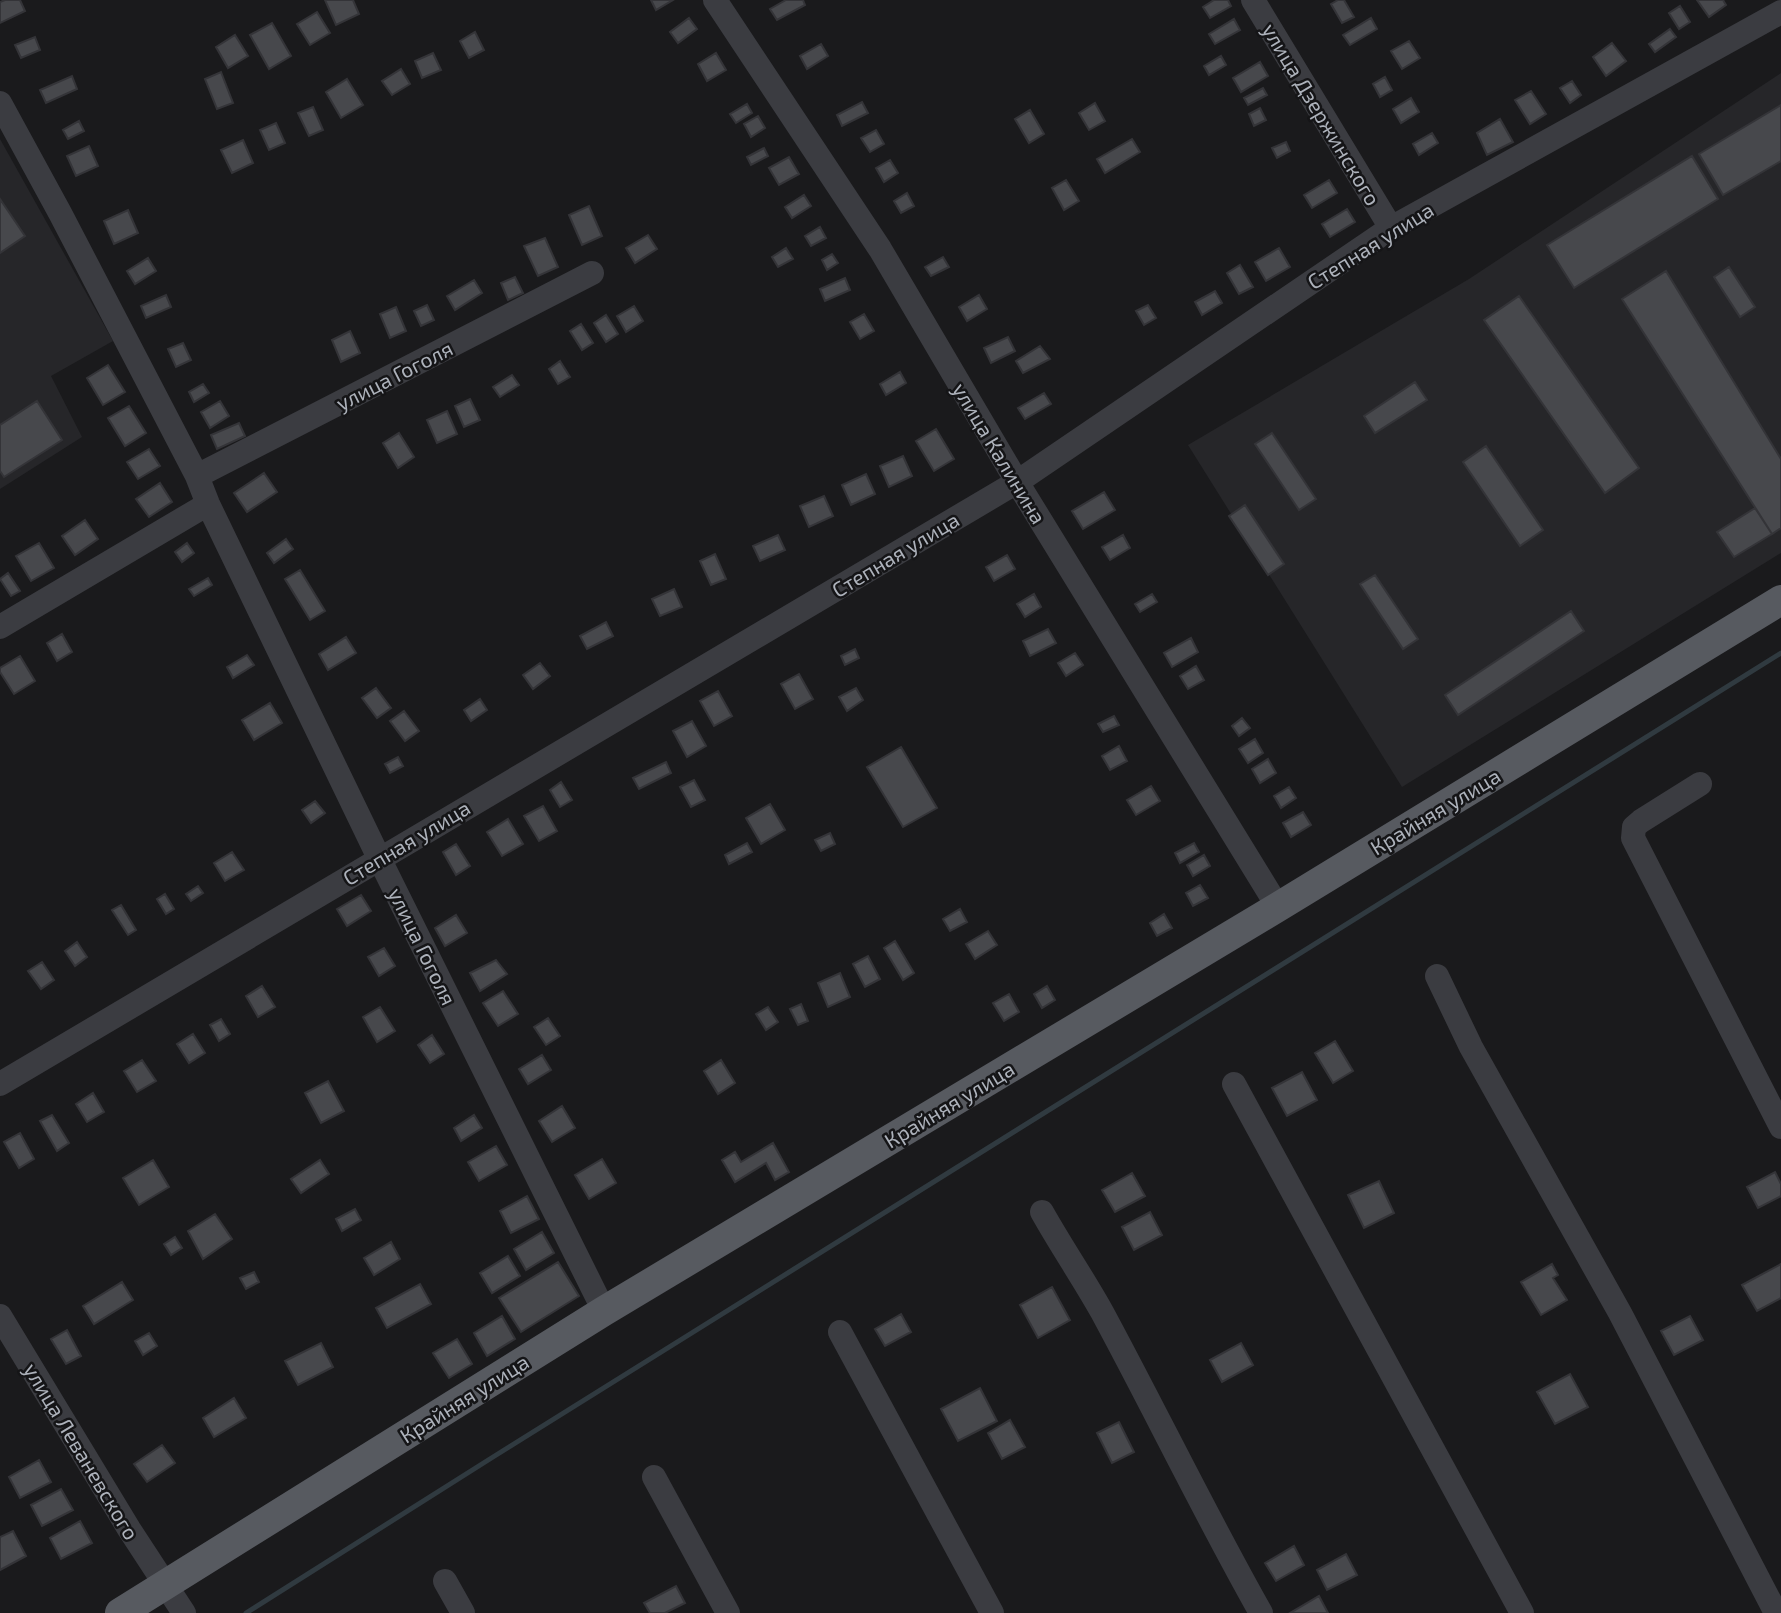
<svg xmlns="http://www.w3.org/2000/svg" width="1781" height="1613" viewBox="0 0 1781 1613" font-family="'Exo 2',sans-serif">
<rect width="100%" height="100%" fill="#1a1a1c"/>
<path fill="#262629" d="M1781 73V553L1402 787 1188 445 1469 279Z
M0 139 113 341 51 376 82 437 0 489Z"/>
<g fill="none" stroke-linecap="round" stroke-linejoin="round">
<path stroke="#303a40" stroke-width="5" d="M246 1613 493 1457 1781 653"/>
</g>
<path fill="#47484c" stroke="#343438" stroke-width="2" d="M5 0H20L25 11 0 23V2Z
M325 0H353L359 14 336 25Z
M651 0H673L656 10Z
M786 0H803L805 5 777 20 770 9Z
M1214 0H1228L1231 6 1210 18 1203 7Z
M1338 0H1344L1354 17 1342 23 1331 4Z
M1697 0H1723L1726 5 1709 17Z
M1680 6 1690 22 1679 29 1669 13Z
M317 12 330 33 310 45 297 24Z
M689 18 697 29 678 43 670 32Z
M1371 18 1377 29 1350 45 1343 35Z
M1234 19 1240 30 1215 44 1209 34Z
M272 23 291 56 269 69 250 35Z
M1670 29 1676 37 1655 52 1649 44Z
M475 32 484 50 469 58 460 41Z
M235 35 248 56 228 68 216 47Z
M35 37 40 50 21 58 15 45Z
M1409 41 1420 58 1402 69 1391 51Z
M1612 43 1626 61 1606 76 1593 57Z
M821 44 828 56 807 69 800 56Z
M433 53 441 70 422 78 415 61Z
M716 53 726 70 707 81 698 64Z
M1221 56 1226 65 1209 75 1204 66Z
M1260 62 1268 76 1241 92 1233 78Z
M401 69 410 84 392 95 382 81Z
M221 72 233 103 217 109 205 79Z
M72 76 77 89 46 103 40 90Z
M1385 77 1392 90 1380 97 1373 84Z
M347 79 363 105 341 118 326 92Z
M1572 81 1581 95 1570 103 1560 88Z
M1263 88 1267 95 1248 105 1244 98Z
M1531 91 1546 114 1530 124 1515 100Z
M1411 98 1419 112 1401 123 1393 109Z
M862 102 868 113 842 126 837 115Z
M1095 103 1105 121 1089 130 1079 113Z
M747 104 752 113 736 123 730 114Z
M1781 105V161L1723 195 1699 154Z
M313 107 323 130 309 136 298 113Z
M1260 108 1266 120 1254 126 1249 114Z
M1030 110 1044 134 1029 143 1015 119Z
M758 116 765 128 751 137 744 124Z
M1500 119 1513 142 1487 155 1477 133Z
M79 121 84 131 68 139 63 130Z
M276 123 285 143 269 150 260 130Z
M876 130 884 144 870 152 861 138Z
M1432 133 1438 143 1419 155 1413 144Z
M1132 139 1140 152 1105 173 1097 159Z
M243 140 253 163 232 173 221 150Z
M1286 142 1290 151 1277 158 1272 148Z
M89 146 98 166 76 176 67 156Z
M764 148 768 156 751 165 747 157Z
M1692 156 1718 199 1574 288 1547 245Z
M789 157 799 174 779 185 769 168Z
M890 160 898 173 884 182 876 168Z
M1066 180 1079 201 1064 210 1052 188Z
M1329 180 1337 193 1312 208 1304 195Z
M907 193 914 206 901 213 894 201Z
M804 195 811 206 792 218 785 207Z
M0 199 25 236 0 253Z
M589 206 602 236 582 245 569 215Z
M1347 209 1355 222 1330 237 1322 224Z
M128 210 138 233 114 244 104 221Z
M820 227 826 238 811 246 805 236Z
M648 235 657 249 635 263 626 248Z
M545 238 558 267 538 276 524 246Z
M786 248 793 259 778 267 772 257Z
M1279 248 1290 267 1266 281 1255 262Z
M832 254 838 263 827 270 822 260Z
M943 257 949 267 931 276 925 267Z
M148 258 156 271 135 284 127 271Z
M1240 265 1253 287 1239 294 1227 273Z
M1729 267 1755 307 1740 317 1714 277Z
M1666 271 1781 459V528L1772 534 1622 299Z
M515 277 523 293 508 300 501 283Z
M845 278 850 290 825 301 820 289Z
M474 280 482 293 455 310 447 296Z
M1215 291 1222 303 1202 315 1195 302Z
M166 295 171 307 146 318 141 306Z
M979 295 987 309 967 321 959 307Z
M1519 296 1639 468 1605 493 1484 320Z
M427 305 434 320 421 326 414 311Z
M1148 305 1156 318 1144 325 1136 311Z
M634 306 643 321 626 332 617 316Z
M396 307 406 331 390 338 380 314Z
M864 314 874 331 860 339 850 322Z
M606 315 618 334 606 342 594 323Z
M581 324 593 343 582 350 570 331Z
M350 331 360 353 341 362 332 340Z
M1008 337 1015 351 991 363 984 348Z
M183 343 191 360 176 367 168 349Z
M1040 346 1050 359 1023 373 1016 361Z
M560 361 570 377 558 384 549 369Z
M108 365 125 392 103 405 87 378Z
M900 372 906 383 886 395 880 384Z
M512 375 519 385 500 397 493 387Z
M1415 382 1427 400 1375 433 1364 416Z
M203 384 209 393 194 402 189 392Z
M1044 393 1051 404 1025 419 1018 408Z
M470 399 480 420 464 427 455 406Z
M37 401 62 440 4 477 0 471V425Z
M220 401 229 416 210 428 201 412Z
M129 406 146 433 125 446 108 418Z
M447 411 457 434 437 443 427 420Z
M239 423 245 436 217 449 211 435Z
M936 429 954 459 934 471 916 441Z
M399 433 414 457 398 468 383 443Z
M1272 433 1316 499 1299 510 1255 444Z
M1486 446 1543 530 1520 546 1463 462Z
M149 449 160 466 138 479 127 462Z
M903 456 912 476 889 487 880 466Z
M264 473 277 492 247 512 234 493Z
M866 474 875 494 851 505 842 485Z
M160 483 172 502 149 517 136 499Z
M1104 492 1115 510 1083 529 1072 511Z
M824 496 833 516 809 527 800 506Z
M1245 505 1284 564 1268 575 1229 516Z
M1755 508 1772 534 1734 557 1717 532Z
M85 520 98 539 75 555 62 536Z
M778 535 785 550 760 561 753 546Z
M1123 535 1130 548 1110 560 1102 547Z
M286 539 293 549 274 563 267 553Z
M39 543 54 568 31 581 16 556Z
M187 543 194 553 182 562 175 552Z
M715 554 726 579 711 585 700 561Z
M1007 555 1015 569 994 581 986 567Z
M300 570 325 611 310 620 285 579Z
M8 573 20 591 11 596 0 579Z
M1375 575 1418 639 1403 649 1360 584Z
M208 578 212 585 194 596 189 589Z
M674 589 682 607 660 616 652 599Z
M1034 594 1041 607 1025 617 1017 604Z
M1152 594 1157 602 1140 612 1135 604Z
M1571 611 1584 631 1458 715 1445 695Z
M606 622 613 636 587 649 580 636Z
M1048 629 1056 643 1030 656 1023 641Z
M62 634 72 652 57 661 47 643Z
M346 637 356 653 328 670 319 654Z
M1191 638 1198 652 1172 667 1164 653Z
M855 649 859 658 845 665 841 656Z
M1075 653 1083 665 1066 676 1058 663Z
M247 655 254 665 233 678 227 667Z
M20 656 35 681 14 694 0 672V668Z
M540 663 550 676 533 689 523 675Z
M1196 666 1204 680 1188 689 1180 676Z
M799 674 813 699 795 709 781 684Z
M376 688 391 708 377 718 362 698Z
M856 688 863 700 847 711 839 697Z
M718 691 732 716 714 726 700 701Z
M480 699 487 710 471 721 464 710Z
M270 703 282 723 254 740 242 720Z
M404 711 419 731 405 741 390 721Z
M1114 716 1119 725 1103 732 1098 724Z
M1242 718 1250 728 1239 736 1232 726Z
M692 721 706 746 687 757 673 731Z
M1255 739 1263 753 1248 763 1239 749Z
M1119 746 1127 761 1110 770 1102 756Z
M901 747 937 808 903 827 867 767Z
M398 757 403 766 390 773 385 764Z
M1268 759 1276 773 1260 783 1252 769Z
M666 762 671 773 639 789 633 778Z
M694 780 705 800 691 807 680 787Z
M561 782 572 800 560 807 550 790Z
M1151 786 1160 801 1136 815 1127 800Z
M1289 787 1296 798 1281 808 1274 796Z
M315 801 325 813 311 823 302 810Z
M770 804 785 830 761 844 746 818Z
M543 806 557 831 539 841 524 816Z
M1303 812 1311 825 1291 837 1283 823Z
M508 819 523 844 502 856 487 832Z
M830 833 835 844 821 851 815 840Z
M747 843 752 852 729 864 725 855Z
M1194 843 1199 852 1180 863 1175 853Z
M456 844 470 866 456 875 443 852Z
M232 852 244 870 225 881 214 863Z
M1204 855 1210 866 1193 876 1187 865Z
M1200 885 1208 898 1193 906 1186 893Z
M198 886 203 893 191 901 186 894Z
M165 894 174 909 166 914 157 899Z
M361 895 371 911 347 926 337 909Z
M121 905 136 930 128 935 112 910Z
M960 909 967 922 950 931 943 919Z
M1164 914 1172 928 1157 936 1150 923Z
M456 915 467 933 445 946 435 928Z
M988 931 997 945 975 959 966 944Z
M895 941 914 973 903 980 884 948Z
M77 942 87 957 75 966 65 951Z
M384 948 395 966 379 976 368 957Z
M868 956 880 979 865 987 853 964Z
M496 960 507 974 480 991 470 973Z
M42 962 54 980 41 989 28 971Z
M840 973 850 997 828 1007 818 983Z
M262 986 275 1007 258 1017 246 996Z
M1047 986 1055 1000 1042 1008 1034 994Z
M503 991 518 1014 498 1026 483 1003Z
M1009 994 1019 1012 1004 1021 993 1003Z
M801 1004 808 1021 798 1025 790 1009Z
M380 1007 395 1031 377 1042 363 1017Z
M768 1007 778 1022 766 1030 756 1014Z
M548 1018 560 1036 546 1045 534 1027Z
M221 1019 230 1034 219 1041 210 1025Z
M193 1034 205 1053 189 1063 177 1044Z
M432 1035 444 1054 430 1063 418 1045Z
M1335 1041 1353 1071 1333 1083 1315 1053Z
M542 1055 551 1070 528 1084 519 1069Z
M142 1060 156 1081 137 1092 124 1071Z
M721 1060 735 1083 718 1094 704 1071Z
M1302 1072 1317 1100 1287 1116 1272 1088Z
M328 1081 344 1111 321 1123 305 1093Z
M93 1093 104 1112 87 1122 76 1104Z
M562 1106 575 1128 552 1142 539 1121Z
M52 1115 69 1143 57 1151 40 1121Z
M474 1115 482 1128 461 1141 454 1128Z
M20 1133 34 1159 19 1168 4 1142Z
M773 1143 789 1172 775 1180 766 1163 735 1182 722 1160 735 1152 741 1162Z
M496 1146 507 1165 479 1181 468 1162Z
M602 1159 616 1183 589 1199 575 1175Z
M153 1160 169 1187 139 1205 123 1178Z
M320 1160 329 1174 301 1193 291 1179Z
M1775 1172 1781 1184V1196L1758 1208 1747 1187Z
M1132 1173 1145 1196 1115 1212 1102 1190Z
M1379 1181 1394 1213 1364 1228 1348 1195Z
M527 1196 539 1219 511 1233 500 1211Z
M355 1209 361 1220 342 1231 336 1219Z
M1150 1212 1162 1235 1134 1250 1122 1227Z
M215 1214 232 1239 203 1259 188 1231Z
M542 1232 554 1253 526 1270 514 1249Z
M175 1237 182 1248 171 1255 164 1244Z
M391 1242 400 1259 374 1275 364 1258Z
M508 1256 520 1276 492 1293 480 1273Z
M558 1262 579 1296 521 1332 499 1298Z
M1552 1264 1558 1275 1553 1278 1567 1300 1541 1315 1521 1282Z
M1781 1264V1298L1757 1311 1742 1285Z
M254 1272 259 1282 246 1289 240 1278Z
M122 1282 133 1300 94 1324 83 1306Z
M420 1284 431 1304 387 1328 376 1308Z
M1052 1287 1070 1320 1038 1338 1020 1305Z
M901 1314 911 1332 885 1346 875 1329Z
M502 1316 515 1339 487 1356 474 1333Z
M1690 1316 1703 1340 1674 1355 1661 1331Z
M67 1330 81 1356 66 1364 51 1339Z
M149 1333 157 1346 143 1355 135 1341Z
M457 1339 472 1364 449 1378 433 1353Z
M321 1343 333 1367 298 1385 285 1361Z
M1241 1343 1253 1365 1222 1382 1210 1360Z
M1570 1374 1588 1407 1555 1424 1537 1392Z
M980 1388 997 1421 958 1441 941 1409Z
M234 1398 246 1418 214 1437 203 1418Z
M1010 1420 1025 1447 1002 1459 988 1433Z
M1119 1422 1134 1452 1112 1463 1097 1433Z
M162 1445 175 1463 147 1482 134 1464Z
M39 1460 51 1482 20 1498 9 1477Z
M61 1489 73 1510 42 1526 31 1505Z
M80 1521 92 1543 61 1559 50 1538Z
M13 1531 26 1556 0 1570V1537Z
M1294 1546 1304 1565 1276 1581 1265 1563Z
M1346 1554 1357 1575 1327 1590 1317 1570Z
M676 1586 685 1603 665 1613H650L644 1603Z
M1319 1596 1328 1613H1290Z"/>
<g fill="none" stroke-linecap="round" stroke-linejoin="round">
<path stroke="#3b3c41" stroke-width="24" d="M715 0 880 249 1017 482 1278 907
M1253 0 1391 228
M0 103 60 213 197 476 208 504 379 858 604 1311
M197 476 592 273
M0 627 208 504
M1700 784 1641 821 1634 827 1633 838 1781 1127
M1437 976 1471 1047 1620 1313 1776 1613
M0 1084 1017 482 1391 228 1781 12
M1234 1084 1522 1613
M1042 1212C1061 1246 1083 1278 1102 1312 1156 1412 1205 1514 1261 1613
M0 1316 129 1529 184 1613
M840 1332 992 1613
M654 1477 728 1613
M445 1581 463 1613"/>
<path stroke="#575a60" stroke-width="30" d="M120 1613 604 1311 1278 907 1781 600"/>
</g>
<g text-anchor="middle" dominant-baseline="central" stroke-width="5" stroke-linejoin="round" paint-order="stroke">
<g font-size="21" fill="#adb2bb" stroke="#151517">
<text transform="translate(1322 114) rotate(59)">улица Дзержинского</text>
<text transform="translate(1370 245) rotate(-32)">Степная улица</text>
<text transform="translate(394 375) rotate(-27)">улица Гоголя</text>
<text transform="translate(1000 453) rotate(59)">улица Калинина</text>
<text transform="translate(895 554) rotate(-31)">Степная улица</text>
<text transform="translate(1435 811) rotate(-31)">Крайняя улица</text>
<text transform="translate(406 842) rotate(-31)">Степная улица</text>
<text transform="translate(423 946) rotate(64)">улица Гоголя</text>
<text transform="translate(949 1104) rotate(-31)">Крайняя улица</text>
<text transform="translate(464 1398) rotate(-32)">Крайняя улица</text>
<text transform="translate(82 1451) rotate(59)">улица Леваневского</text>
</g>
</g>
</svg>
